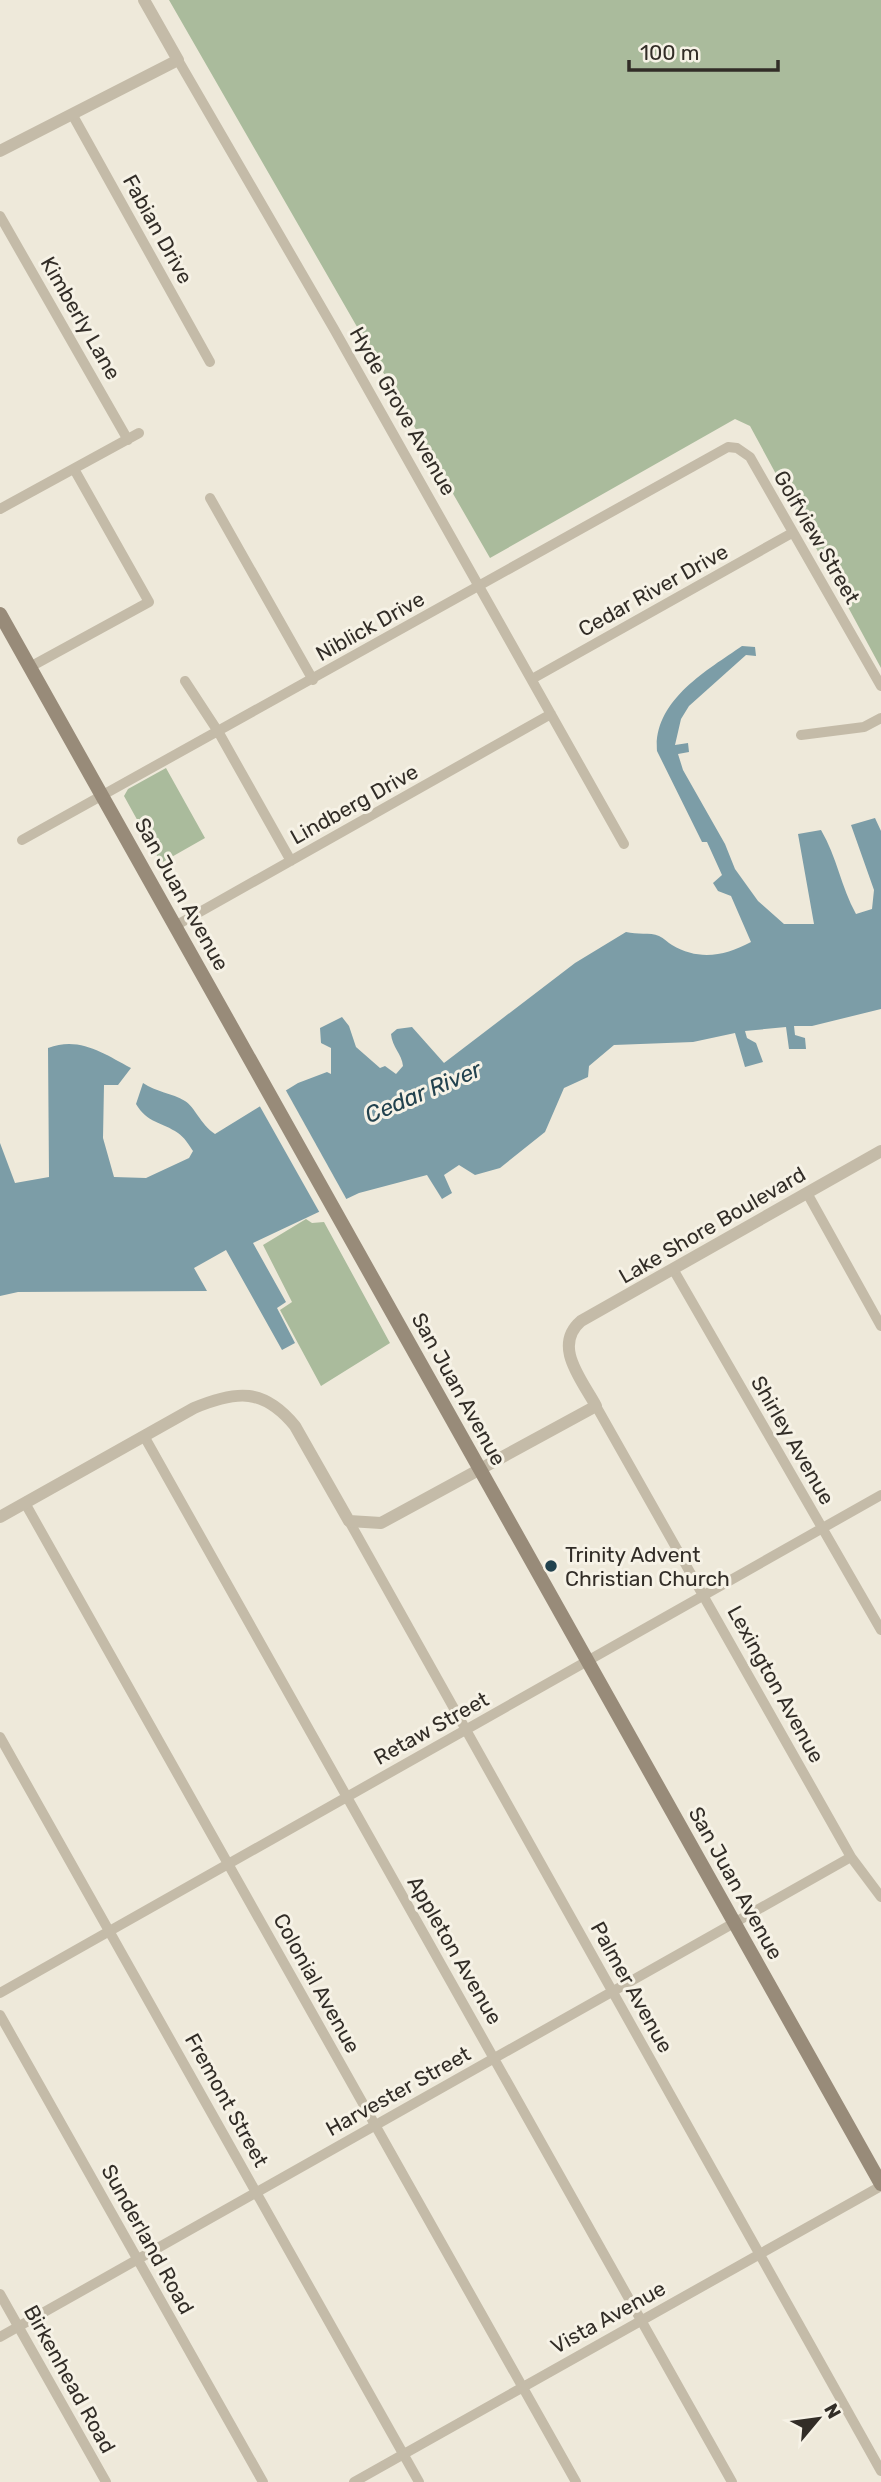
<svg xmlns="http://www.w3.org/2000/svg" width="881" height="2482" viewBox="0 0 881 2482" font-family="Rubik,sans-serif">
<rect width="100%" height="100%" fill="#eee9da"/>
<path fill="#aabb9c" d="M169 0H881V668L750 426 735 419 490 558Z
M166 768 205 838 161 863 124 796 128 789Z
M306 1219 312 1223 324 1222 390 1343 321 1386 280 1310 292 1302 263 1245Z"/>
<path fill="#7c9da7" d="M742 646 755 647 756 656 746 655 689 706 681 719 675 745 688 743 689 752 678 754 683 770 725 844 735 869 758 901 784 924H814L798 834 821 830C837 857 841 887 856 914L872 909 874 890 851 825 875 818 881 831V1009L812 1026H794L795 1035 805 1038 806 1049H789L786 1027 745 1031 747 1038 756 1043 763 1062 745 1067 735 1033 693 1042 614 1045 589 1066 588 1077 564 1088 545 1132 500 1168 475 1175 459 1165 444 1175 452 1193 442 1199 427 1175 359 1193 253 1243 286 1302 277 1308 295 1343 282 1350 226 1250 194 1268 207 1291 18 1292 0 1296V1143L15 1183 49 1177 48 1048C80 1036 104 1054 131 1068L118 1085H104L103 1138 114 1177 146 1178 189 1158 193 1151C189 1145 184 1137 178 1133 162 1122 147 1123 136 1104L143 1083C156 1092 172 1093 185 1101 195 1107 200 1124 215 1134L298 1083 327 1072 331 1074V1048L321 1043 320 1028 342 1017 349 1026 356 1047 380 1068 385 1066 396 1074 403 1066C402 1054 392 1047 391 1034L397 1029 412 1027 444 1063 575 963 626 932C637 935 650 932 659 936 664 938 668 943 672 945 699 961 725 956 751 942L731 896 718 891 713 883 722 875 707 842H702L657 751C653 701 706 671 742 646Z"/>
<path fill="#eee9da" d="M284 1087 348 1202 321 1215 258 1103Z"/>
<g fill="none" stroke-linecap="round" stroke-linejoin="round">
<path stroke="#c4bba8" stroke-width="10" d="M178 60 334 329 624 844
M72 114 210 362
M0 216 128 440
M210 498 313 680
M0 509 139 433
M30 667 149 602 74 469
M532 679 792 533
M185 681 219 733 291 861
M801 735 864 727 881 718
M22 840 728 447 737 448 750 457 881 686
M175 926 551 714
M807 1193 881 1326
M673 1269 881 1630
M596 1406 851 1857 881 1897
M144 1436 732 2482
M25 1503 576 2482
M349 1521 881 2471
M0 1737 419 2482
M0 1993 881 1495
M0 2015 263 2482
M0 2294 106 2482
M0 2337 851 1857
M354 2482 881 2186"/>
<path stroke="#c4bba8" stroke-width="12" d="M0 151 178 60 144 0
M0 1517 194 1408C237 1390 264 1388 295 1426L349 1521 381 1523 596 1406C582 1380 552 1346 581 1321L881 1151"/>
<path stroke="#988b79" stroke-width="14" d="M0 614 881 2184"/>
</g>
<circle fill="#22424e" stroke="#f6f2e6" stroke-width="2.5" cx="551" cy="1566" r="7"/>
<g text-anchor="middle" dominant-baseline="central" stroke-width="6" stroke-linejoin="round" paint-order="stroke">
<g font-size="21" fill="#322d27" stroke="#f6f2e6">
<text transform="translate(158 229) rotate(61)">Fabian Drive</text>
<text transform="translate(81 318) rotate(60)">Kimberly Lane</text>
<text transform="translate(403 411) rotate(60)">Hyde Grove Avenue</text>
<text transform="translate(817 537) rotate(60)">Golfview Street</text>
<text transform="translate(653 590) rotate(-29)">Cedar River Drive</text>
<text transform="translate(370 626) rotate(-29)">Niblick Drive</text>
<text transform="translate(354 804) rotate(-29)">Lindberg Drive</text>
<text transform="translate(182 894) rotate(61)">San Juan Avenue</text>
<text transform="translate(712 1225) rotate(-30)">Lake Shore Boulevard</text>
<text transform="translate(459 1389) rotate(61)">San Juan Avenue</text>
<text transform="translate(793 1440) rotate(60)">Shirley Avenue</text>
<text transform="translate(776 1684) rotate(61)">Lexington Avenue</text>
<text transform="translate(431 1728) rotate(-29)">Retaw Street</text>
<text transform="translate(736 1883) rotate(61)">San Juan Avenue</text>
<text transform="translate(455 1950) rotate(60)">Appleton Avenue</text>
<text transform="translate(317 1983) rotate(61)">Colonial Avenue</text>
<text transform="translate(632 1987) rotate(61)">Palmer Avenue</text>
<text transform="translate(398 2091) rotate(-29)">Harvester Street</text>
<text transform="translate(227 2100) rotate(61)">Fremont Street</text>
<text transform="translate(148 2239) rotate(61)">Sunderland Road</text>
<text transform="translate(608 2317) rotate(-29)">Vista Avenue</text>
<text transform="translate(70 2379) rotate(61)">Birkenhead Road</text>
</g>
<g font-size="21" fill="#322d27" stroke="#f6f2e6" text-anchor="start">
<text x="565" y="1554">Trinity Advent<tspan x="565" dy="24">Christian Church</tspan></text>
</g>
<g font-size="23" font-style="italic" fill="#22424e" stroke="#f6f2e6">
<text transform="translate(423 1092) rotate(-23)">Cedar River</text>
</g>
</g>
<g transform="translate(818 2419) rotate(61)" stroke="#f6f2e6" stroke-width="5" paint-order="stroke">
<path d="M0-5L12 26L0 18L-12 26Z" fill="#322d27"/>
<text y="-10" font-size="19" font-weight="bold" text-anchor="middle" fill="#322d27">N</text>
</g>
<path d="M629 60v10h149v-10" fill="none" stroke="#322d27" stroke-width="3.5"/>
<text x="640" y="60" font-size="21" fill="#322d27" stroke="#f6f2e6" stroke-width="5" paint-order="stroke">100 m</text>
</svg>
